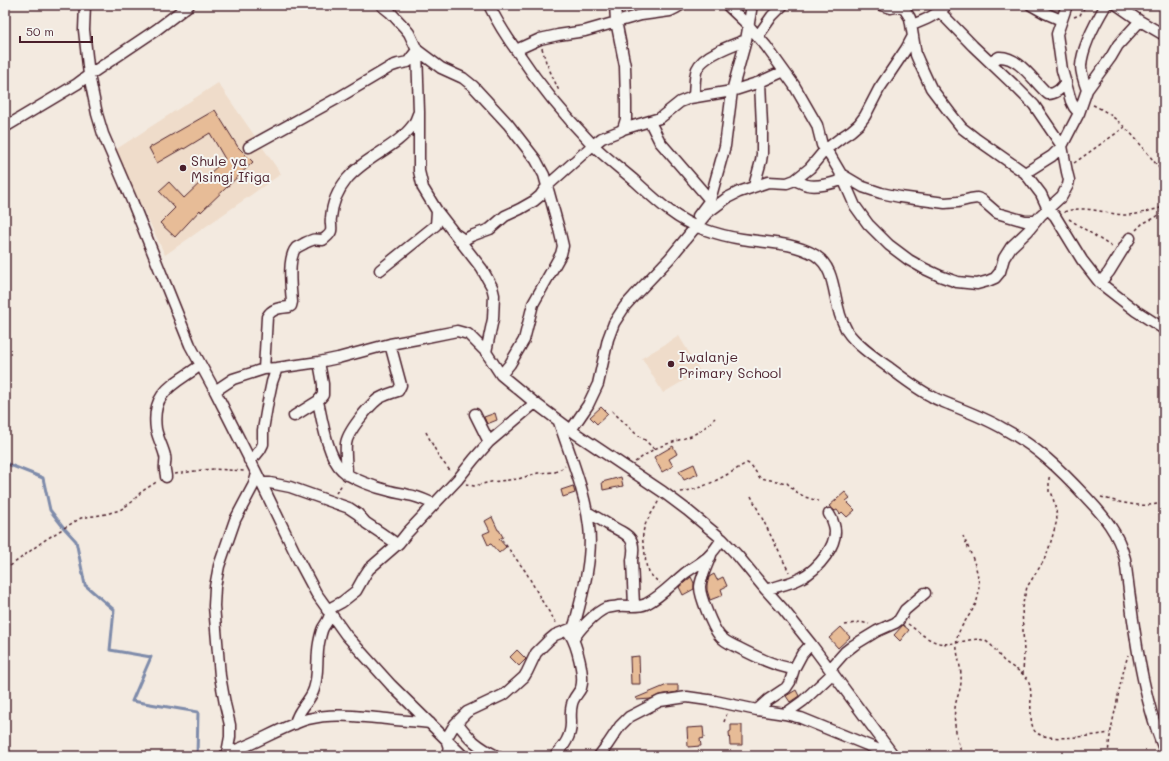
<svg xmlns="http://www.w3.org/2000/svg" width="1169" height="761" viewBox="0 0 1169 761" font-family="Mali,sans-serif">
<rect width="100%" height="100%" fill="#f3eae0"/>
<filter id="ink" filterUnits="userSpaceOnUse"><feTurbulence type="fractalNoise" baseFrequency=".025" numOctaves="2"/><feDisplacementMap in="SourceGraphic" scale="8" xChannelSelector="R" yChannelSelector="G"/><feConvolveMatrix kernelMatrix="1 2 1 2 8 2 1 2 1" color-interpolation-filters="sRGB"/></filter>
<g filter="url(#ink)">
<path fill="#efdcca" d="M218 83 281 174 165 255 115 150Z
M679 336 700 371 663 393 642 358Z"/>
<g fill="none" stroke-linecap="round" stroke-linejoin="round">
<path stroke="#7e8baa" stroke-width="3" d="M5 463 43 478 50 510 64 528 76 541 85 585 114 610 110 650 151 657 132 701 198 712 197 756"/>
</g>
<path fill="#e7bc97" stroke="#4a1f2b" d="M215 110 238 147 253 162 201 212 200 210 175 237 160 223 175 208 159 191 169 182 184 198 225 159 210 133 184 149 183 148 157 163 149 148Z
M601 407 608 414 597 424 590 417Z
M495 413 497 420 487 424 484 417Z
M673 446 677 454 669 459 673 466 662 472 654 457Z
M694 464 698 474 684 480 679 471Z
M621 477 623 486 603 490 602 482Z
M573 486 575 493 563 497 561 490Z
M845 492 850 498 846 501 855 510 847 517 842 512 840 514 837 510 835 511 829 506Z
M492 517 498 530H499L503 537 499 539 506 547 499 553 491 544 488 545 483 534 490 531 485 521Z
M714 574 717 580 723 577 727 586 721 589 723 595 710 600 707 590V585L709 577Z
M691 577 694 583V589L683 595 679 587Z
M903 625 909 630 900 641 894 635Z
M841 627 850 637 838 648 829 638Z
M517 650 526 659 519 666 510 657Z
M639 656 640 684H631L630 657Z
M667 685H678V692L659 695 651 699 637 700 636 698Z
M796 690 799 696 790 702 786 696Z
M731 725H742V745H730L729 732 731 731Z
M703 727 704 738 700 739 701 746 688 747 687 728Z"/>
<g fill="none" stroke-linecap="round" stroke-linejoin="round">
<defs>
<path id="minor" d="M85 5 84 30 89 75 97 114 103 134 132 201 190 345 215 391 257 474 300 563 316 593 346 635 391 685 463 756
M381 5 391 13 404 27 409 33 417 50 419 112V171L423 188 437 211 482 269 492 287 494 295 493 319 486 352
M489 5C497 22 508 39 519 54 540 86 565 116 592 144 605 157 621 169 635 181 655 199 675 219 700 228 714 233 728 237 742 239 767 243 793 242 815 255 834 267 833 291 839 311 840 317 844 325 847 331 856 345 877 359 891 369 903 378 917 389 931 396 937 400 944 402 951 405 969 412 987 419 1004 429 1036 446 1060 469 1085 496 1104 516 1118 532 1125 559 1133 621 1140 691 1164 749
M615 5 616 21 625 66 626 103V119L623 129
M727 5 749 26 766 46 794 85 817 125 822 145 831 157 841 174 855 206 868 224 889 245 909 260 925 269 940 276 957 282 977 284 988 281 995 278 1000 272 1004 258 1011 247 1028 231 1041 215 1062 196 1068 185 1069 180 1067 172 1062 146 1034 105 1013 84 973 46 940 12
M881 5 891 8 906 5
M902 5 910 18 916 55 919 62 931 88 950 113 962 128 975 138 1025 173 1041 194 1048 209 1055 216 1082 260 1100 283 1136 311 1164 329
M1031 5 1045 13 1061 20
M1067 5 1057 34 1062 70 1071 101 1074 107 1079 113
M1117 5 1140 21 1164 35
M912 25C925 20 937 15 947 5
M758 36 772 16 783 5
M516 50 540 39 558 35 585 31 641 15 670 11 676 8 681 5
M991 62 999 57C1019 56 1034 82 1048 94 1057 94 1061 88 1066 82
M1087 90C1084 82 1081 74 1081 66 1082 48 1097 20 1106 5
M690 98 694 95C695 87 694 77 697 69 703 55 732 45 746 40
M650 122 660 142 710 200
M5 127 77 84 89 75 156 30 189 5
M249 147 338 98 392 66 398 64 408 62 417 50 441 68 463 78 473 86 508 124 536 160 544 175 559 229 563 246 561 254 533 304 524 340 510 364 501 375
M1025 173 1052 156 1062 146 1079 113 1087 90 1111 57 1118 45 1140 21
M795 180C799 182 803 184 807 185 816 187 833 184 840 180L841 174 863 187 881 193 900 197 945 203 958 202 970 199 977 198 982 200 997 213 1025 221H1035
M754 186 761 161 762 154V126L760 82
M698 216 710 200 725 146 732 91 746 40 752 5
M457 235 464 240 471 236 490 229 505 216 520 209 534 201 540 196 547 186 593 145 602 138 620 131 623 129 660 118 680 102 690 98 732 91 760 82 784 71
M380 270 436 225 437 211
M1100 283 1109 272 1130 238
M264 369 267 317C272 308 280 308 289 307L291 306 292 302C291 289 287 258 296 248 299 246 302 245 305 243 314 239 313 239 323 240 326 237 330 235 331 231 332 227 330 222 331 218 332 204 338 190 347 179 365 157 396 148 413 125 415 122 417 117 418 114
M215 391 233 379 264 369 277 368 319 362 338 358 390 344 417 339 457 331 468 334 486 352 501 375 535 403 575 433 663 492 687 510 722 539 738 556 766 590 783 609 811 644 894 756
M318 401C322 420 328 458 342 470 351 479 377 488 390 491 396 493 402 493 408 495 417 496 425 500 434 504
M475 414 489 442
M294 416 318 401 323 395V384L319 362
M571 430 588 405 598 384 608 339 614 323 625 306 634 296 670 258 707 213 727 198 739 192 768 182 787 183 795 180 810 168 825 150 842 137 851 131 859 124 865 116 879 89 906 49 913 36
M249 460 256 455 260 450 263 444V430L268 401 272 382 277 368
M347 475C347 465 345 454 346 444 347 432 369 406 378 399 385 395 391 393 398 391L401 385 390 344
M166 477C166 473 164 469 165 465 165 462 166 459 165 456 163 447 158 439 156 429 151 392 173 385 198 367L200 364
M261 483H270L290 487 349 508 358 514 366 523 381 533 397 544
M587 512C595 516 602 521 609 525 627 535 637 536 632 560L634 606
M711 555C708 563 700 580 700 587 700 597 713 628 719 635 724 642 733 645 739 648 757 657 774 666 794 669
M766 590C777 586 790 584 801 578 817 570 840 544 834 525 833 521 831 517 829 514
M327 610 342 602 356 591 365 575 369 569 399 543 407 533 458 479 474 459 489 442 535 403
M574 639C578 630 596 612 606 608 610 607 614 607 618 606 628 605 637 608 646 604 660 597 672 584 684 574 690 569 698 565 704 560 712 555 717 546 722 539
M830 669 845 652 854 645 877 631 895 623 899 620 905 610 925 593
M757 710 768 700 786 688 790 682 794 669 802 654 811 644
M785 714 803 701 833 673
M457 722C469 739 478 747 497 756
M295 724C297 710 310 702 314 689 319 674 316 658 319 643 320 638 321 632 323 628 326 623 329 620 330 614
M227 753C255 745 280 727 308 719 334 712 361 717 387 719 401 721 416 721 430 723
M224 756 227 753 230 737V725L225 704 220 676 214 606 215 587 219 566 235 520 254 484 257 474
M446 756 449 748 446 739 455 724 467 712 505 694 524 677 527 672 536 653 549 640 555 635 573 628 575 623C583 592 593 558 589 526 585 491 570 455 559 422
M555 756C564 746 571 737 571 723 571 717 570 711 572 704 573 698 578 694 581 688 585 676 577 645 570 634
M599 756 608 744 620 726 629 717 660 701 687 697 715 701 757 710 785 714 801 718 894 756"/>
</defs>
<use href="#minor" stroke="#4a1f2b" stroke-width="13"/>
<path stroke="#4a1f2b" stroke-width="1.5" stroke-dasharray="3 3" stroke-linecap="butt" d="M1074 17 1080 15 1086 5
M542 48 546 62 559 91
M1093 105C1112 113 1131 132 1144 149 1151 157 1157 166 1164 173
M1074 163 1125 127
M1064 212C1085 204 1104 214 1125 215 1139 215 1151 210 1164 207
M1069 219 1112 247
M1136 230 1143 223 1155 218 1164 210
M612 411 636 434 645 440 654 449
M426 432 439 457 451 472
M635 462 654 449 664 445 691 436 702 430 715 418
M175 474 202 470 214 469 244 471
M466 484 474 486 491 482 518 479 538 473 555 472 561 469 565 466
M681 492C697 490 714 482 728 474 735 471 740 466 747 463L751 465 760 478 787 483 795 491 805 497 818 501
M336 493 343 483
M751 496 789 572
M1101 497C1121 503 1144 509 1164 502
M502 540 526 572 542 601 557 624
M643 543C641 523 651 517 659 500
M644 546C647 566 643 570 660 583
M5 569 13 564 42 542 64 528 81 518 106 514 120 510 132 502 141 492 158 481
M908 624C918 631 927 640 939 643 944 644 949 644 954 643 964 642 978 636 987 642 994 646 998 655 1003 660 1010 667 1021 670 1027 679 1033 689 1030 701 1031 712 1031 718 1031 724 1034 730 1042 744 1096 735 1110 733
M845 625 860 622 869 624
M1023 674 1024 653 1022 607 1027 587 1043 562 1048 551 1052 538 1057 520 1056 510 1052 494 1049 492V478L1051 475
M724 722 727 713
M962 756C957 738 952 721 956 702 958 695 961 688 961 681 962 667 955 652 957 638 959 628 968 618 973 609 987 586 973 558 963 536
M1108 756C1109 739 1112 723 1116 707 1119 689 1123 672 1128 655"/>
<use href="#minor" stroke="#f6f6f2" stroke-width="10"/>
</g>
</g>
<g fill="#4a1f2b" stroke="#f6f6f2" stroke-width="1.5">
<circle cx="183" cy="168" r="4"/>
<circle cx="671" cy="364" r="4"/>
</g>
<g text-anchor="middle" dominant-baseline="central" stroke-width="4" stroke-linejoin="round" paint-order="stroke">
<g font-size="14" fill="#4a1f2b" stroke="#f6f6f2" text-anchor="start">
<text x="191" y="160">Shule ya<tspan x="191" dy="16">Msingi Ifiga</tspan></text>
<text x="679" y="356">Iwalanje<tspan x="679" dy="16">Primary School</tspan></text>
</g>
</g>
<rect width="1169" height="761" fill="none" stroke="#f6f6f2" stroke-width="20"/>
<rect x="10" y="10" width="1149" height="741" fill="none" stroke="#4a1f2b" stroke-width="1.5" filter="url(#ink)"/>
<path d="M20 36v6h72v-6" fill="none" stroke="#4a1f2b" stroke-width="2"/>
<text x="26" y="36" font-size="12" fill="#4a1f2b" stroke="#f6f6f2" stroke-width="3" paint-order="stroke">50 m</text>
</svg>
